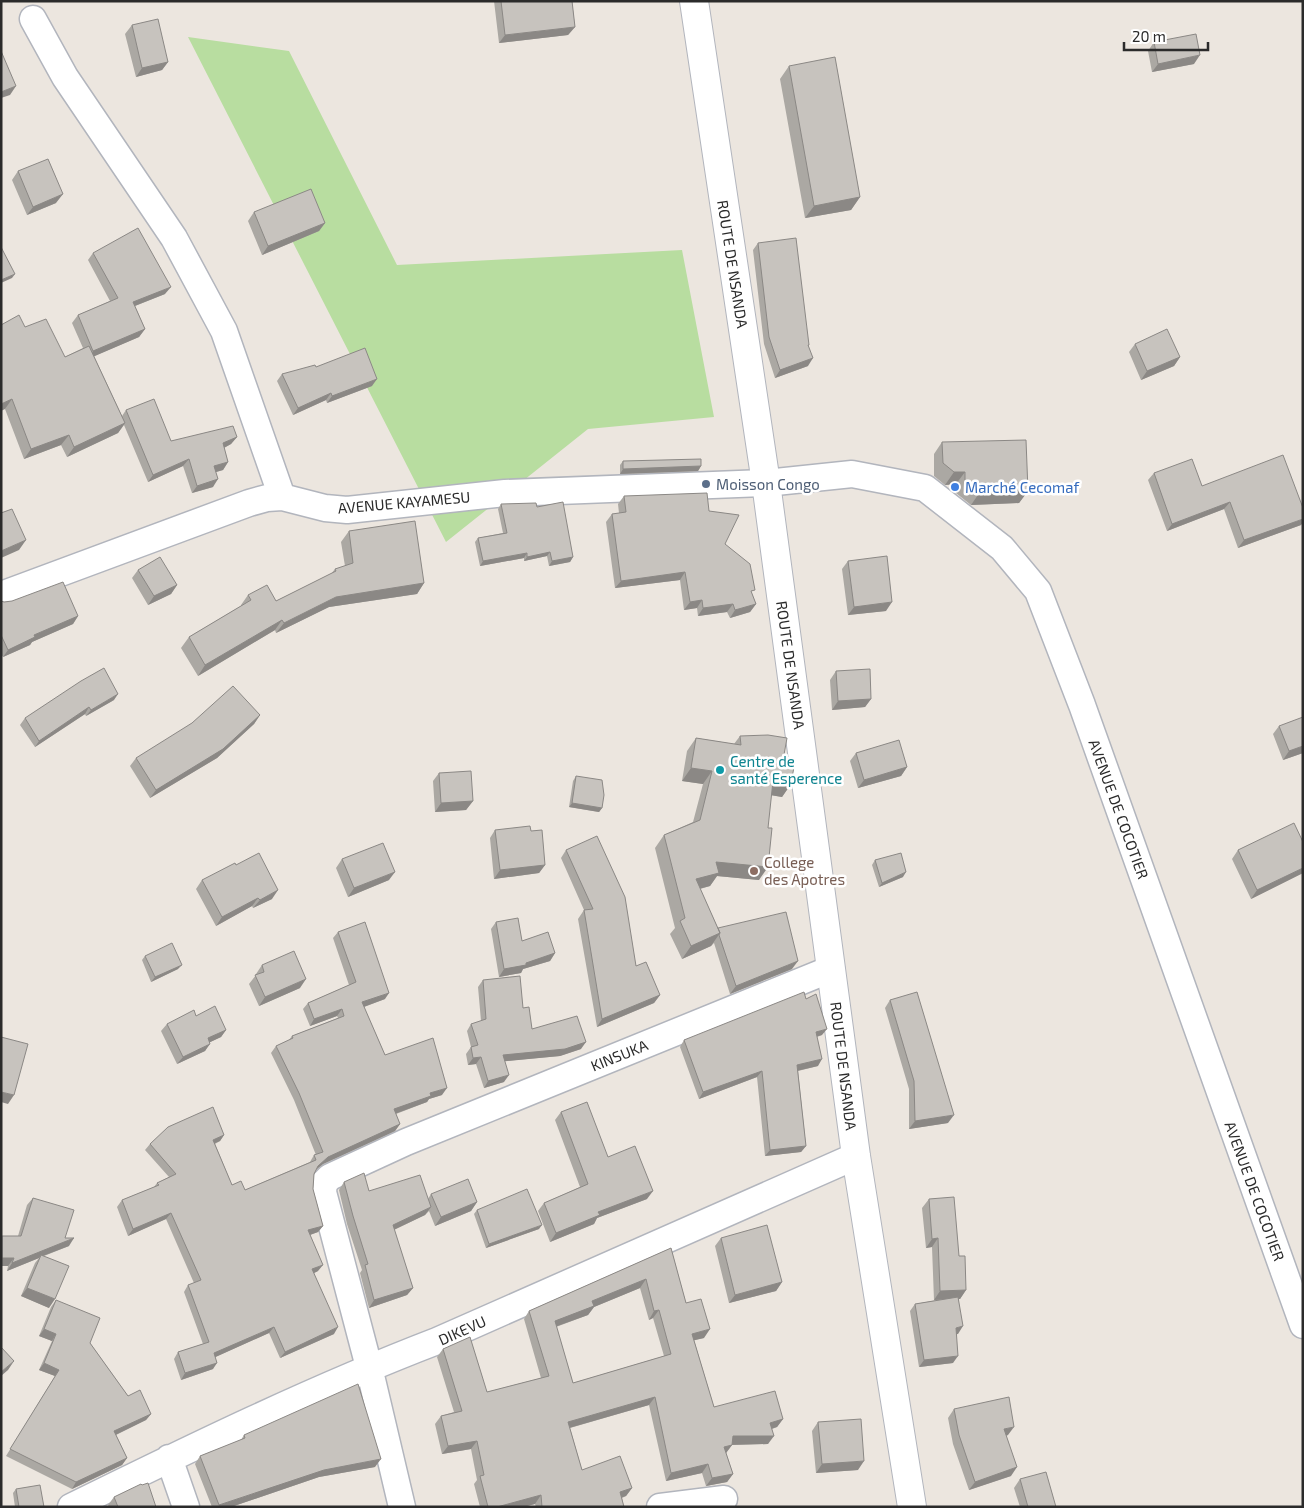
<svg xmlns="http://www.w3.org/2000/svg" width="1304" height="1508" viewBox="0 0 1304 1508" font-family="'Exo 2',sans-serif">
<rect width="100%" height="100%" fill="#ece6df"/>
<path fill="#b8dda0" d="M188 37 289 51 397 265 682 250 714 417 588 429 446 542Z"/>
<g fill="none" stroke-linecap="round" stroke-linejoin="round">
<defs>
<path id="minor" d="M33 19 65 77 174 238 224 331 282 497
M1 595 249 503 267 498 282 497 325 508 347 510 505 493 766 483 852 474 925 488 1002 548 1038 591 1082 705 1303 1325
M169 1458 186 1507
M71 1507C191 1448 312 1389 437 1341L856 1156
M402 1507 369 1367 323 1192 324 1183 330 1177 406 1142 831 969
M660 1507 724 1499"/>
<path id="tertiary" d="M694 1 766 483 856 1156 912 1507"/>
</defs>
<use href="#minor" stroke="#b2b5bd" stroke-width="29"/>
<use href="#tertiary" stroke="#b2b5bd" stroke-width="30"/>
<use href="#minor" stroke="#fff" stroke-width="26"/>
<use href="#tertiary" stroke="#fff" stroke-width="28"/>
</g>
<path fill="#aba8a3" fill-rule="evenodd" d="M494 1H572L575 27 568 35 499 43Z
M132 25 168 62 162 70 136 77 125 34Z
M1154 42 1194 64 1152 72 1148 51Z
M789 66 860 197 851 210 805 218 780 79Z
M18 171 56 203 27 215 12 180Z
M254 212 325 223 319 231 262 255 248 221Z
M758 243 809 345 808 347V366L775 378 764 344 753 250Z
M93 253 165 294 135 306 145 329 139 337 94 356 122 416 126 410 171 441 237 437 231 444 224 448 228 462 223 470 216 472 213 487 192 493 183 466 148 482 124 425 118 433 67 457 61 445 24 459 5 409 25 327 65 357 83 348 72 323 78 315 110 301 88 260Z
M1135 344 1180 357 1174 366 1141 380 1129 352Z
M316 367 372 386 327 403 326 400 293 415 277 381 282 374Z
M942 442 1028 491 1019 503 971 505 956 493V484L945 485 934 476V454Z
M623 461 701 466 698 471 620 474V465Z
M1154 473 1202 486 1301 525 1238 548 1224 509 1167 531 1148 480Z
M624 496 709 511 725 544 752 594 756 604 750 612 730 618 727 612 698 616 697 608 684 610 680 580 615 588 606 522 612 514 619 513 618 504Z
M501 504 537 507 573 557 570 562 549 566 547 556 524 561V558L480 566 475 542 478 538 503 533 498 509Z
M349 531 424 583 417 594 329 607 276 633 275 630 198 676 181 648 189 637 241 606V605L248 595 276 601 331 574 335 569 345 566 341 542Z
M848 561 886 611 848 615 842 569Z
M138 570 177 585 171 594 148 605 132 578Z
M1 601 4 602 78 616 73 624 32 642 30 645 3 657 1 654Z
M836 671 871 699 865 707 832 710 830 680Z
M114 700 86 716 85 714 35 747 20 725 25 718Z
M260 715 254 724 217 758 150 798 130 766 136 758Z
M1279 726 1303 753 1283 760 1273 734Z
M740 736 783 760 791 784 782 797 771 795 759 880 717 876 710 886 700 889 718 928 792 969 730 994 714 943 711 946 682 959 670 934 675 928 655 848 664 835 693 822 703 784 682 781 687 751 696 738 734 744Z
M856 753 907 767 901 776 858 788 850 761Z
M439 773 473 801 466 810 435 812 433 781Z
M576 776 602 808 599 812 569 807 573 781Z
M495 830 531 831 545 865 539 873 494 879 490 838Z
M1303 842V873L1251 899 1232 859 1238 850Z
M566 850 636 966 660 995 654 1003 597 1027 578 919 584 910 561 858Z
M342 859 389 880 348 897 336 868Z
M875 860 903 877 879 887 872 865Z
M236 865 272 899 253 908 252 906 216 926 196 889 202 880Z
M496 922 522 941 555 953 550 961 523 969 521 973 499 977 491 929Z
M338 932 385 999 364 1007 385 1055 442 1095 429 1099 427 1102 396 1114 400 1124 395 1131 323 1164 316 1170 314 1174 313 1189 323 1226 318 1232 310 1235 318 1271 314 1273 334 1334 280 1358 269 1333 215 1357 213 1369 181 1380 174 1359 178 1352 203 1344 184 1292 188 1285 194 1283 166 1219 128 1236 117 1207 122 1200 154 1187 157 1183 169 1177 145 1150 150 1144 224 1135 220 1141 215 1144 232 1185 245 1190 310 1162 314 1155H316L294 1100 271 1053 276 1046 289 1040 292 1036 338 1018 337 1016 310 1026 303 1009 308 1003 349 985 333 938Z
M145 956 178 969 151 982 142 960Z
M262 965 300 988 259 1006 249 984 256 975V974Z
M483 980 523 1008 532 1029 581 1049 560 1056 505 1061 504 1082 484 1088 476 1064 468 1065 466 1054 471 1047 467 1031 471 1024 481 1021 478 987Z
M806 999 822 1035 817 1037 818 1066 798 1071 806 1146 801 1152 765 1156 757 1077 699 1099 680 1047 684 1040Z
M890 1000 948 1123 909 1129V1089L885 1008Z
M196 1016 226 1030 221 1037 210 1042 205 1051 177 1064 161 1031 167 1024Z
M561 1112 608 1157 647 1199 597 1218 594 1224 550 1242 538 1211 544 1203 580 1187 555 1120Z
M344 1182 369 1191 428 1199 431 1194 477 1202 471 1211 435 1226 429 1211 425 1215 394 1230 413 1288 407 1295 369 1308 360 1273 362 1270 347 1224 339 1190Z
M33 1198 65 1238 69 1246 44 1256 49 1308 21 1296 35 1263 39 1258 7 1271 8 1266H1V1237L2 1236H18L27 1205Z
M929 1199 959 1256 966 1290 960 1299H959L958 1334H956L953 1363 919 1367 910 1311 915 1304 943 1299 934 1300 932 1247 926 1248 922 1208Z
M477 1210 539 1229 486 1248 474 1214Z
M721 1238 782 1282 776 1291 729 1303 715 1246Z
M671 1248 686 1303 704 1338 694 1340 714 1407 783 1419 777 1427 772 1429 768 1444 732 1445 726 1453 733 1474 727 1482 706 1486 702 1473 666 1481 649 1405 570 1428 582 1470 632 1488 626 1496 622 1498 624 1507H536L535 1504 523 1507H480L474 1484 477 1480 471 1449 442 1454 435 1424 441 1416 454 1412 437 1357 443 1349 487 1392 541 1378 524 1319 529 1311ZM640 1288 649 1320 653 1318 664 1356 573 1383 556 1327 588 1315 594 1307Z
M56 1300 90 1343 128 1396 151 1414 146 1420 116 1435 127 1458 122 1465 72 1489 6 1456 55 1376 39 1370 52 1341 39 1336 51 1307Z
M954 1409 1008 1435 1006 1436 1011 1476 969 1490 953 1444 948 1418Z
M818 1422 858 1470 816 1473 812 1431Z
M244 1435 375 1467 319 1477 231 1507H212L195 1464 200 1456 241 1440Z
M1020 1479 1056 1507H1020L1014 1488Z
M16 1489 44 1507H15L13 1493Z
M114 1497 156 1507H109L108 1505Z"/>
<path fill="#8b8885" d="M575 27 568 35 499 43 505 35Z
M1200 55 1194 64 1152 72 1158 64Z
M168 62 162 70 136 77 142 68Z
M16 86 10 95 1 98V92Z
M63 194 56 203 27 215 33 207Z
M860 197 851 210 805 218 814 206Z
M325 223 319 231 262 255 268 246Z
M15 274 12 278 1 283V280Z
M171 287 165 294 127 309 133 302Z
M145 329 139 337 88 359 93 351Z
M1180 357 1174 366 1141 380 1147 371Z
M813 358 808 366 775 378 780 370Z
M377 379 372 386 327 403 332 396Z
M331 393 326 400 293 415 298 408Z
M12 399 5 409 1 411V404Z
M125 423 118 433 67 457 74 447Z
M69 435 61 445 24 459 31 449Z
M237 437 231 444 218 451 223 443Z
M189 459 183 466 148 482 153 475Z
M228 462 223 470 209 474 214 466Z
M701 466 698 471 620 474 623 469Z
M954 472H965L956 484 945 485Z
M218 479 213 487 192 493 197 486Z
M1028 491 1019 503 971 505 980 492Z
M1230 502 1224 509 1167 531 1172 524Z
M1303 519V523L1301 525 1238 548 1244 540Z
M26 540 19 550 1 558V551Z
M550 552 547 556 524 561 527 557Z
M527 553 524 558 480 566 483 561Z
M573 557 570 562 549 566 552 561Z
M685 572 680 580 615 588 621 581Z
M424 583 417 594 329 607 276 633 284 623 336 597Z
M177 585 171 594 148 605 154 596Z
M702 600 697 608 684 610 690 602Z
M892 602 886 611 848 615 854 607Z
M733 604 727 612 698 616 703 608Z
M756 604 750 612 730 618 735 610Z
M78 616 73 624 32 642 30 645 3 657 8 650 34 635Z
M282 620 275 630 198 676 205 665Z
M118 694 114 700 86 716 91 710Z
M871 699 865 707 832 710 838 701Z
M89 707 85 714 35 747 39 741Z
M260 715 254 724 217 758 150 798 156 790Z
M1303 746V753L1283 760 1289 751Z
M907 767 901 776 858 788 864 780Z
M691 768 712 771 703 784 682 781Z
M773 781 791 784 782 797 764 794Z
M473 801 466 810 435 812 441 803Z
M572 803 602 808 599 812 569 807Z
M716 862 768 867 759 880 717 876 710 886 687 892 696 879Z
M545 865 539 873 494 879 500 870Z
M1303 868V873L1251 899 1257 890Z
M395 872 389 880 348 897 354 888Z
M906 872 903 877 879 887 882 883Z
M278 890 272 899 253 908 260 900Z
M258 898 252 906 216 926 222 917Z
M720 933 711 946 682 959 691 946Z
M555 953 550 961 523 969 521 973 499 977 504 969Z
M798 961 792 969 730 994 736 986Z
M182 965 178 969 151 982 155 977Z
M306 979 300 988 259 1006 265 997Z
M389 993 385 999 358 1009 362 1002Z
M660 995 654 1003 597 1027 602 1019Z
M342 1009 337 1016 310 1026 314 1019Z
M827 1029 822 1035 811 1038 816 1032Z
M226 1030 221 1037 202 1046 208 1038Z
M586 1042 581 1049 560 1056 498 1062 503 1055Z
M210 1044 205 1051 177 1064 183 1057Z
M481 1057 476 1064 468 1065 473 1058Z
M822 1059 818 1066 792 1072 797 1065Z
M762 1071 757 1077 699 1099 703 1092Z
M509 1075 504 1082 484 1088 488 1081Z
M447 1088 442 1095 429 1099 427 1102 389 1116 394 1109 430 1093Z
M1 1092 14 1095 8 1104 1 1102Z
M954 1115 948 1123 909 1129 915 1121Z
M400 1124 395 1131 323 1164 313 1172 318 1166 328 1157Z
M224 1135 220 1141 208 1146 213 1140Z
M806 1146 801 1152 765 1156 770 1150Z
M653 1191 647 1199 597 1218 594 1224 550 1242 556 1233 598 1212Z
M477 1202 471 1211 435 1226 441 1217Z
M431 1207 425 1215 387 1233 393 1225Z
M171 1213 166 1219 128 1236 133 1229Z
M542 1225 539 1229 486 1248 489 1244Z
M323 1226 318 1232 304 1237 308 1230Z
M74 1238 69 1246 40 1257 41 1255 39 1258 7 1271 12 1263Z
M938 1238 932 1247 926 1248 932 1239Z
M2 1258H14L8 1266H1Z
M323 1265 318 1271 308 1276 312 1269Z
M646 1279 640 1288 594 1307 588 1315 549 1329 555 1321 592 1301Z
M782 1282 776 1291 729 1303 735 1295Z
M27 1288 55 1299 49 1308 21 1296Z
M413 1288 407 1295 369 1308 374 1300Z
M966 1290 960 1299 934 1300 940 1291Z
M659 1310 653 1318 649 1320 654 1311Z
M963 1326 958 1334 951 1335 956 1328Z
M274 1327 269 1333 209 1360 214 1353Z
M338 1327 334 1334 280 1358 285 1352Z
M44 1329 56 1334 52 1341 39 1336Z
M710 1329 704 1338 687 1342 692 1334Z
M958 1356 953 1363 919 1367 924 1360Z
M14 1361 8 1370 1 1376V1372Z
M44 1363 59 1370 55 1376 39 1370Z
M217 1363 213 1369 181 1380 185 1373Z
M655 1397 649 1405 562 1430 568 1422Z
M151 1414 146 1420 109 1438 114 1431Z
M783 1419 777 1427 764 1431 770 1423Z
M1014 1427 1008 1435 997 1438 1004 1429Z
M733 1436H774L768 1444 727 1445Z
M477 1441 471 1449 442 1454 448 1446Z
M732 1445 726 1453 724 1447Z
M127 1458 122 1465 72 1489 76 1482Z
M381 1459 375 1467 319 1477 231 1507H218L219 1505 324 1470Z
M864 1461 858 1470 816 1473 822 1464Z
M708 1464 702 1473 666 1481 671 1473Z
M1017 1467 1011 1476 969 1490 975 1482Z
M733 1474 727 1482 706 1486 712 1478Z
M632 1488 626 1496 614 1500 620 1492Z
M541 1495 535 1504 523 1507H497Z"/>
<path fill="#c7c3be" stroke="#8b8885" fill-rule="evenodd" d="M501 1H572L575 27 505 35Z
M158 19 168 62 142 68 132 25Z
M1196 34 1200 55 1158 64 1154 42Z
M1 51 16 86 1 92Z
M835 57 860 197 814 206 789 66Z
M48 159 63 194 33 207 18 171Z
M311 189 325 223 268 246 254 212Z
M138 228 171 287 133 302 145 329 93 351 78 315 118 298 93 253Z
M796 238 809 345H808L813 358 780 370 769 337 758 243Z
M1 247 15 274 1 280Z
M19 315 25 327 46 319 65 357 89 346 125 423 74 447 69 435 31 449 12 399 1 404V325Z
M1167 329 1180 357 1147 371 1135 344Z
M365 348 377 379 332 396 331 393 298 408 282 374 315 365 316 367Z
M154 399 171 441 233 426 237 437 223 443 228 462 214 466 218 479 197 486 189 459 153 475 126 410Z
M1026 440 1028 491 980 492 965 480V472H954L943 463 942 442Z
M1283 455 1303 508V519L1244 540 1230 502 1172 524 1154 473 1192 459 1202 486Z
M701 459V466L623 469V461Z
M707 493 709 511 739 515 725 544 750 564 755 590 751 591 756 604 735 610 733 604 703 608 702 600 690 602 685 572 621 581 612 514 626 512 624 496Z
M563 502 573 557 552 561 550 552 527 557V553L483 561 478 538 507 533 501 504 536 503 537 507Z
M12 509 26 540 1 551V513Z
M415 521 424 583 336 597 284 623 282 620 205 665 189 637 251 600 248 595 267 585 276 601 336 571 335 569 353 563 349 531Z
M887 556 892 602 854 607 848 561Z
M160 557 177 585 154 596 138 570Z
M63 582 78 616 34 635 35 637 8 650 1 635V601L4 602 12 601Z
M104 668 118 694 91 710 89 707 39 741 25 718 81 681Z
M870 669 871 699 838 701 836 671Z
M233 686 260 715 223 749 156 790 136 758 192 723Z
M1303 717V746L1289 751 1279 726Z
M768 735 787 738 783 760 795 761 791 784 773 781 768 828H772L768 867 716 862 719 873 696 879 720 933 691 946 680 921 685 918 664 835 700 820 712 771 691 768 696 738 741 745 740 736Z
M899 740 907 767 864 780 856 753Z
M471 771 473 801 441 803 439 773Z
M576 776 602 780 604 795 602 808 572 803Z
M1294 823 1303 842V868L1257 890 1238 850Z
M530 826 531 831 542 830 545 865 500 870 495 830Z
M597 836 625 897 636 966 646 962 660 995 602 1019 584 910 593 909 566 850Z
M383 843 395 872 354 888 342 859Z
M259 853 278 890 260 900 258 898 222 917 202 880 235 863 236 865Z
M901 853 906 872 882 883 875 860Z
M786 912 798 961 736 986 719 935 720 933 718 928Z
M518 918 522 941 548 932 555 953 526 963V965L504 969 496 922Z
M365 922 389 993 362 1002 385 1055 433 1038 447 1088 430 1093 431 1096 394 1109 400 1124 328 1157 318 1166 314 1174 313 1189 323 1226 308 1230 323 1265 312 1269 338 1327 285 1352 274 1327 214 1353 217 1363 185 1373 178 1352 209 1342 188 1285 201 1280 171 1213 133 1229 122 1200 159 1185 157 1183 176 1174 150 1144 168 1127 213 1107 224 1135 213 1140 232 1185 241 1181 245 1190 316 1160 314 1155 323 1152 299 1093 276 1046 293 1038 292 1036 344 1016 342 1009 314 1019 308 1003 356 982 338 932Z
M172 943 182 965 155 977 145 956Z
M294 951 306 979 265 997 255 975 264 972 262 965Z
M520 976 523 1008 529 1007 532 1029 577 1016 586 1042 565 1049 503 1055 509 1075 488 1081 481 1057 473 1058 471 1047 478 1045 471 1024 486 1019 483 980Z
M804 992 806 999 816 994 827 1029 816 1032 822 1059 797 1065 806 1146 770 1150 762 1071 703 1092 684 1040Z
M917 992 954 1115 915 1121 914 1081 890 1000Z
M215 1006 226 1030 208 1038 210 1044 183 1057 167 1024 194 1010 196 1016Z
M1 1037 28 1044 14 1095 1 1092Z
M587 1102 608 1157 635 1146 653 1191 598 1212 600 1215 556 1233 544 1203 588 1184 561 1112Z
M364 1173 369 1191 420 1175 431 1207 393 1225 413 1288 374 1300 365 1265 368 1264 353 1216 344 1182Z
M468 1179 477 1202 441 1217 431 1194Z
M527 1189 542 1225 489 1244 477 1210Z
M954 1197 959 1256H965L966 1290 940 1291 938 1238 932 1239 929 1199Z
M33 1198 74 1210 65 1238H74L12 1263 14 1258H2V1236H21Z
M767 1225 782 1282 735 1295 721 1238Z
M671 1248 686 1303 701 1299 710 1329 692 1334 714 1407 775 1391 783 1419 770 1423 774 1436H733L732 1445 724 1447 733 1474 712 1478 708 1464 671 1473 655 1397 568 1422 582 1470 620 1456 632 1488 620 1492 624 1507H542L541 1495 497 1507H488L480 1476 484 1475 477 1441 448 1446 441 1416 462 1411 443 1349 470 1337 487 1392 549 1376 529 1311ZM646 1279 654 1311 659 1310 671 1354 573 1383 555 1321 594 1306 592 1301Z
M41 1255 69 1266 55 1299 27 1288Z
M958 1297 963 1326 956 1328 958 1356 924 1360 915 1304Z
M56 1300 100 1318 90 1343 128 1396 140 1390 151 1414 114 1431 127 1458 76 1482 10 1449 59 1370 44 1363 56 1334 44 1329Z
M1 1347 14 1361 1 1372Z
M358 1384 381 1459 324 1470 219 1505 200 1456 245 1438 244 1435Z
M1009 1397 1014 1427 1004 1429 1017 1467 975 1482 959 1435 954 1409Z
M861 1419 864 1461 822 1464 818 1422Z
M1046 1472 1056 1507H1028L1020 1479Z
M148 1483 156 1507H118L114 1497 141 1484 142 1485Z
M40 1485 44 1507H19L16 1489Z"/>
<circle fill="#5c6f8a" stroke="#fff" stroke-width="2" cx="706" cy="484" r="5"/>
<circle fill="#3f7fe0" stroke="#fff" stroke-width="2" cx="955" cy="487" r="5"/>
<circle fill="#0f9aa8" stroke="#fff" stroke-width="2" cx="720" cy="770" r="5"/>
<circle fill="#8d6e63" stroke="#fff" stroke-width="2" cx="754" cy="871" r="5"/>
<g text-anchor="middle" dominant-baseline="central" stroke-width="5" stroke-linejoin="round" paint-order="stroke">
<g font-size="15" fill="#2b2b2b" stroke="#fff">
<text transform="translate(733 264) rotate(81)">ROUTE DE NSANDA</text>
<text transform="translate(404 502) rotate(-5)">AVENUE KAYAMESU</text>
<text transform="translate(791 665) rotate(82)">ROUTE DE NSANDA</text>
<text transform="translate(1119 809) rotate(70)">AVENUE DE COCOTIER</text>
<text transform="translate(619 1055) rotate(-22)">KINSUKA</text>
<text transform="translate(844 1066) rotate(83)">ROUTE DE NSANDA</text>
<text transform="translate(1255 1191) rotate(70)">AVENUE DE COCOTIER</text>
<text transform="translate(462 1330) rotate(-24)">DIKEVU</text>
</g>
<g font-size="15" fill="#4e5e75" stroke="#fff" text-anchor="start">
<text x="716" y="484">Moisson Congo</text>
</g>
<g font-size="15" fill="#366cbe" stroke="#fff" text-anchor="start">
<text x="965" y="487">Marché Cecomaf</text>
</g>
<g font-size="15" fill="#0d838f" stroke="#fff" text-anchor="start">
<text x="730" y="761">Centre de<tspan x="730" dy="17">santé Esperence</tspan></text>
</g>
<g font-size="15" fill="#785e54" stroke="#fff" text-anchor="start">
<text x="764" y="862">College<tspan x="764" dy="17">des Apotres</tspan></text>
</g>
</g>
<rect width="1304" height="1508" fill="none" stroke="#2b2b2b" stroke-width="5"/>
<path d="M1124 42v8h84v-8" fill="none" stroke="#2b2b2b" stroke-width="2.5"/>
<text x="1132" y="42" font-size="15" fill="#2b2b2b" stroke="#ffffff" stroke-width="4" paint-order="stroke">20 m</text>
</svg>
